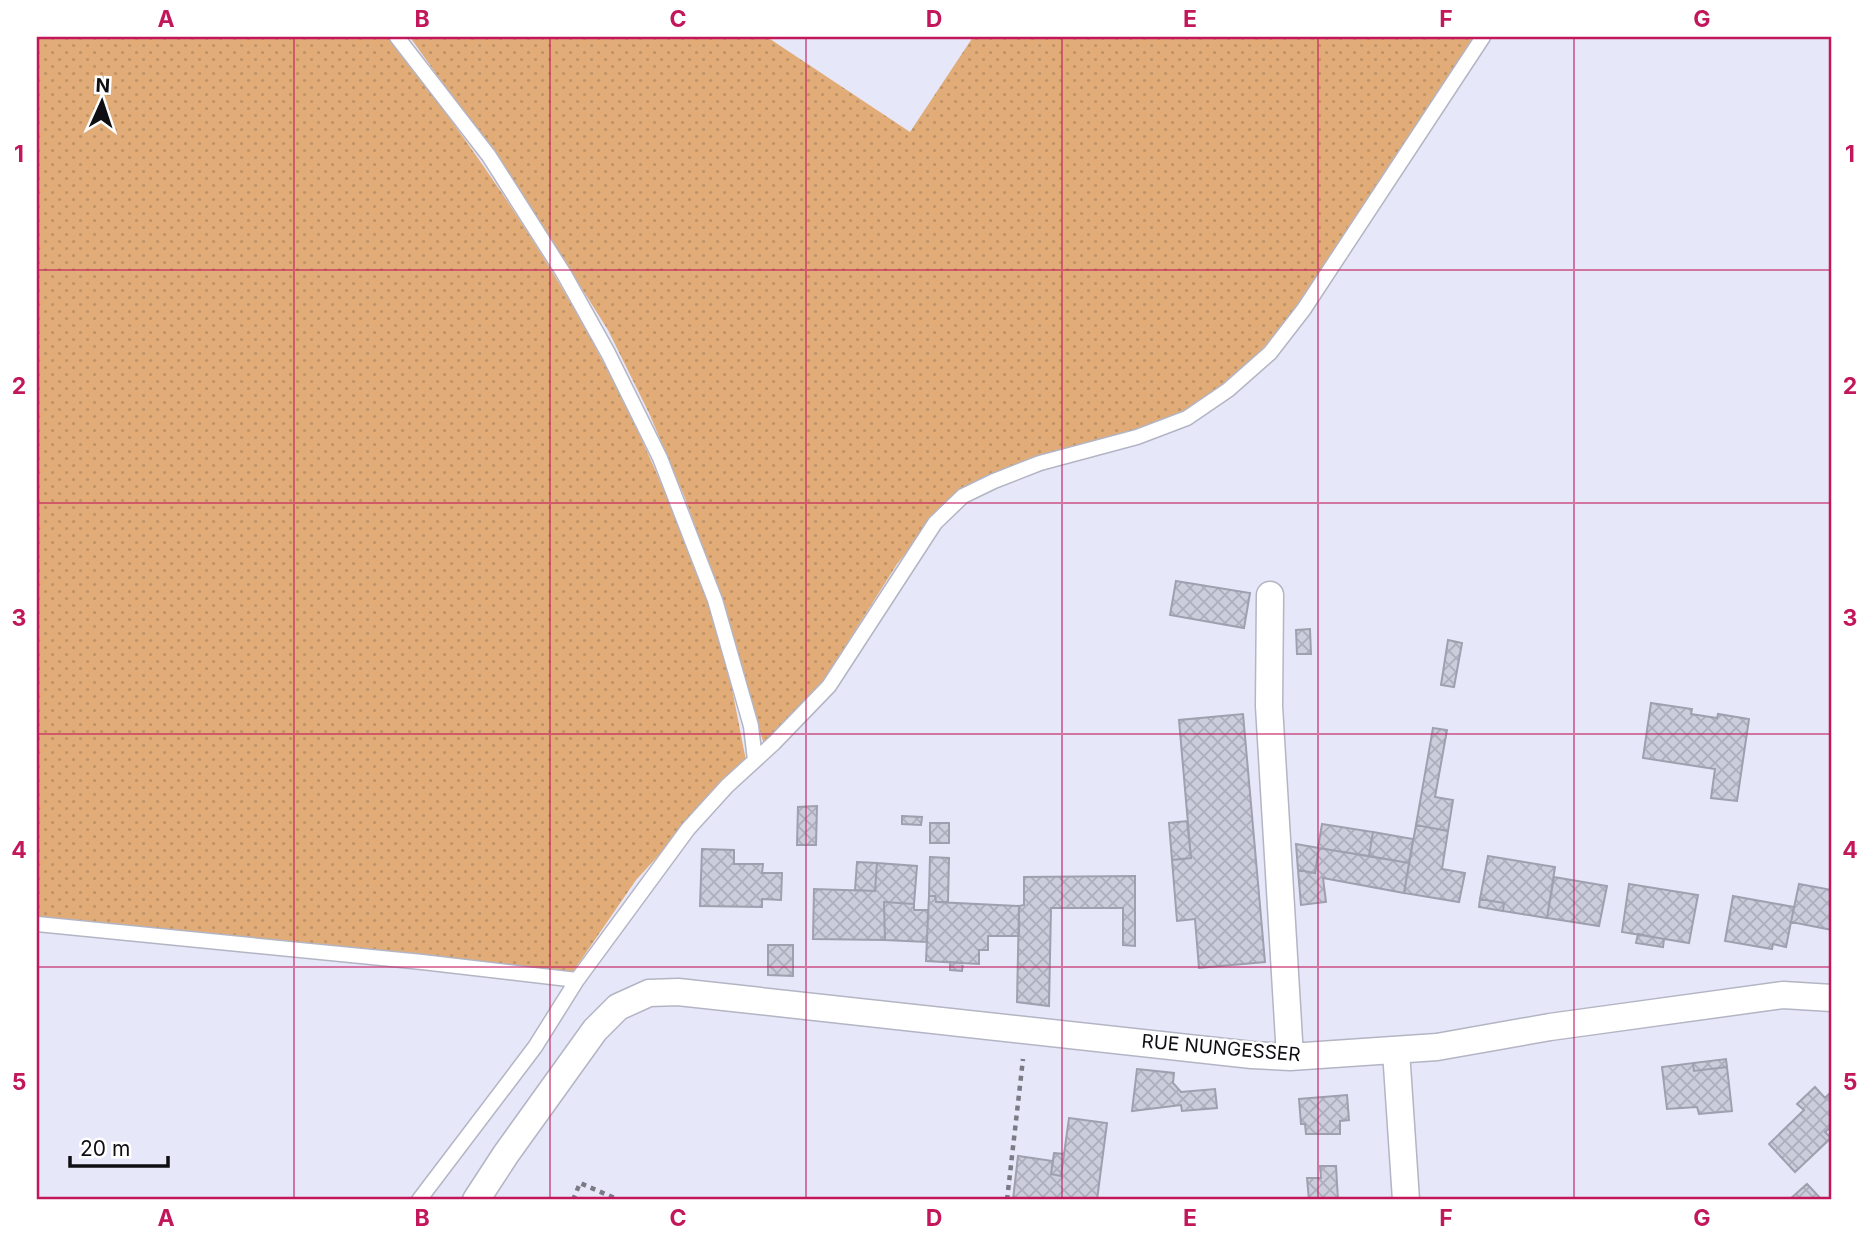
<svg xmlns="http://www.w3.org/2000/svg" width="1869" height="1237" viewBox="0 0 1869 1237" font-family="Inter,sans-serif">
<defs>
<pattern id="grass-dots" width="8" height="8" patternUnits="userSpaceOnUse" patternTransform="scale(1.75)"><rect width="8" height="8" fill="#e1ac77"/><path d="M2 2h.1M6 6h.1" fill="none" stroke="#c09366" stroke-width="1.8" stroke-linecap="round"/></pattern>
<pattern id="building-cross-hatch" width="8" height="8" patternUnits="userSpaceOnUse" patternTransform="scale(1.75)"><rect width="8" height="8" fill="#cbccdc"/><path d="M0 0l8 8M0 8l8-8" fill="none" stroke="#adaebc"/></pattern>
</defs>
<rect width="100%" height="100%" fill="#e6e7f8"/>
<path fill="url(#grass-dots)" d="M37 37H388C503 184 597 328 669 502 688 548 709 597 722 646 732 683 738 722 746 760L636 880 572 973 37 918Z
M410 37H767L910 132 973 37H1475L1321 270 1280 329 1247 366 1205 400 1170 419 1138 430 1015 465 963 489 944 505 897 564 822 683 764 745 723 603 685 498 649 413 608 330 527 202Z"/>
<path fill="url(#building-cross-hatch)" stroke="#9e9faf" stroke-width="2" d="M1176 581 1250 593 1244 628 1170 615Z
M1310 629 1311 654H1297L1296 630Z
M1448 640 1462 643 1454 687 1441 685Z
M1651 703 1692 709 1691 714 1717 718 1718 714 1749 719 1737 801 1711 798 1715 769 1643 758Z
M1243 714 1265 962 1199 968 1195 919 1177 921 1172 860 1191 858 1179 720Z
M1433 728 1447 730 1435 797 1453 800 1448 831 1416 825Z
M817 806 816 845H797L798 807Z
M902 816 922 817 921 825 902 824Z
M1187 821 1191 858 1172 860 1169 823Z
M930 823H949V843H930Z
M1322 824 1373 832 1369 856 1318 848Z
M1416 825 1448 831 1442 869 1465 873 1459 902 1404 893Z
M1373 832 1413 839 1409 863 1369 856Z
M1296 844 1319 848 1315 873 1298 870Z
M1319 848 1409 863 1404 893 1323 878 1326 902 1301 905 1298 870 1315 873Z
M702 849 734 850V864H763L762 873H782L781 900 762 899V907L700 906Z
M1488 856 1555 867 1547 918 1503 911 1504 903 1480 899Z
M930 857 949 858 948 902H936L935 896H929Z
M857 862 877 863 875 891 855 890Z
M877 863 917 866 914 904 884 902 885 940 813 939 814 889 875 891Z
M1135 876V946L1123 945V908H1051L1049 1006 1017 1002 1019 906 1024 905V877Z
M1554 877 1607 886 1599 926 1547 918Z
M1629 884 1698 895 1689 943 1622 932Z
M1799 884 1832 890V930L1791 922Z
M929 896H935L936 902 1019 906V936H988V950H979V964L926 961Z
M1733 896 1794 907 1786 947 1773 944 1772 949 1725 941Z
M1480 899 1504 903 1503 911 1479 907Z
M884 902 914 904V910H928L927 942 885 940Z
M1638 934 1664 939 1663 947 1636 943Z
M768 945H793V976L768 975Z
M950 962 963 963 962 971 950 970Z
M1726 1059 1727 1067 1694 1071 1693 1063Z
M1693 1063 1694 1071 1727 1067 1732 1111 1699 1114 1697 1107 1667 1109 1662 1067Z
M1137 1069 1174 1073 1173 1083 1181 1092 1215 1089 1217 1108 1182 1111 1181 1105 1132 1111Z
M1815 1087 1825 1098 1832 1091V1126L1825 1132 1831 1138 1795 1172 1769 1144 1804 1110 1797 1104Z
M1347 1095 1349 1120 1340 1121V1134H1306L1305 1124H1301L1299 1099Z
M1069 1118 1107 1123 1097 1200H1013L1018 1156 1053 1161 1051 1174 1061 1176Z
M1054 1153 1064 1154 1061 1176 1051 1174Z
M1320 1166H1336L1338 1200H1309L1307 1178H1321Z
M1807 1184 1822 1200H1789Z"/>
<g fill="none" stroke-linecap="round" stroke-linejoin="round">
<defs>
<path id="service" d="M397 37 489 156 564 274 608 353 660 458 715 600 751 726 755 760
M37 924 422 962 577 980
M419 1200 535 1047 577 980 688 829 727 786 774 743 829 686 935 523 963 496 994 481 1040 463 1137 437 1187 418 1228 390 1270 353 1304 309 1483 37"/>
<path id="minor" d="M1270 595 1269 706 1290 1057
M1396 1051 1406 1200
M476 1200 506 1154 595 1030 618 1007 649 993 678 992 1252 1055 1290 1057 1437 1047 1550 1027 1783 995 1832 998"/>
</defs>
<use href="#service" stroke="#b3b5c4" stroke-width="17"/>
<use href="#minor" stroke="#b3b5c4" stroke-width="29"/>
<path stroke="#7b7b86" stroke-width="4.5" stroke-dasharray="5 5" stroke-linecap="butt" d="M573 1200 580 1183 619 1200
M1007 1200 1023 1059"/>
<use href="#service" stroke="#fff" stroke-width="14"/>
<use href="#minor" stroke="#fff" stroke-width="26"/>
</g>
<path fill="none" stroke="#c2185b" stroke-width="2" stroke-opacity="0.55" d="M294 37V1200M550 37V1200M806 37V1200M1062 37V1200M1318 37V1200M1574 37V1200M37 270H1832M37 503H1832M37 734H1832M37 967H1832"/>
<g text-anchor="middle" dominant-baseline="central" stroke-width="5" stroke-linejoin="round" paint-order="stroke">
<g font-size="19" fill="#0e0e13" stroke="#fff">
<text transform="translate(1221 1048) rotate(5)">RUE NUNGESSER</text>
</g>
</g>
<rect width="1869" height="1237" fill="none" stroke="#ffffff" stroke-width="77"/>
<g transform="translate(102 102) rotate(3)" stroke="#ffffff" stroke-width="5" paint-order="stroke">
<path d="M0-5L12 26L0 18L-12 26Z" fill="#0e0e13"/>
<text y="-10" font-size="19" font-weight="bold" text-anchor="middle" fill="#0e0e13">N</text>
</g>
<path d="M70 1156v10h98v-10" fill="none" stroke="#0e0e13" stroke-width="3.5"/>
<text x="80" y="1156" font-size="21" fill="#0e0e13" stroke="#ffffff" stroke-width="5" paint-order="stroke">20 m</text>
<rect x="38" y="38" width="1792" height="1160" fill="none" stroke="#c2185b" stroke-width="2.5"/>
<g font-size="23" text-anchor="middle" font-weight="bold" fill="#c2185b">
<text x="166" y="27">A</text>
<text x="422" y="27">B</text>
<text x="678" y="27">C</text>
<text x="934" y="27">D</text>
<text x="1190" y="27">E</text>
<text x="1446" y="27">F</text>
<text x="1702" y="27">G</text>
<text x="19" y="162">1</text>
<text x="1850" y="162">1</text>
<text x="19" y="394">2</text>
<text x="1850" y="394">2</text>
<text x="19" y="626">3</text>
<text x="1850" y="626">3</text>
<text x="19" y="858">4</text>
<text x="1850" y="858">4</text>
<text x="19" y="1090">5</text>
<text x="1850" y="1090">5</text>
<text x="166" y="1226">A</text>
<text x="422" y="1226">B</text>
<text x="678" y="1226">C</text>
<text x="934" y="1226">D</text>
<text x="1190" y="1226">E</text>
<text x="1446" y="1226">F</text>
<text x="1702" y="1226">G</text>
</g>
</svg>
